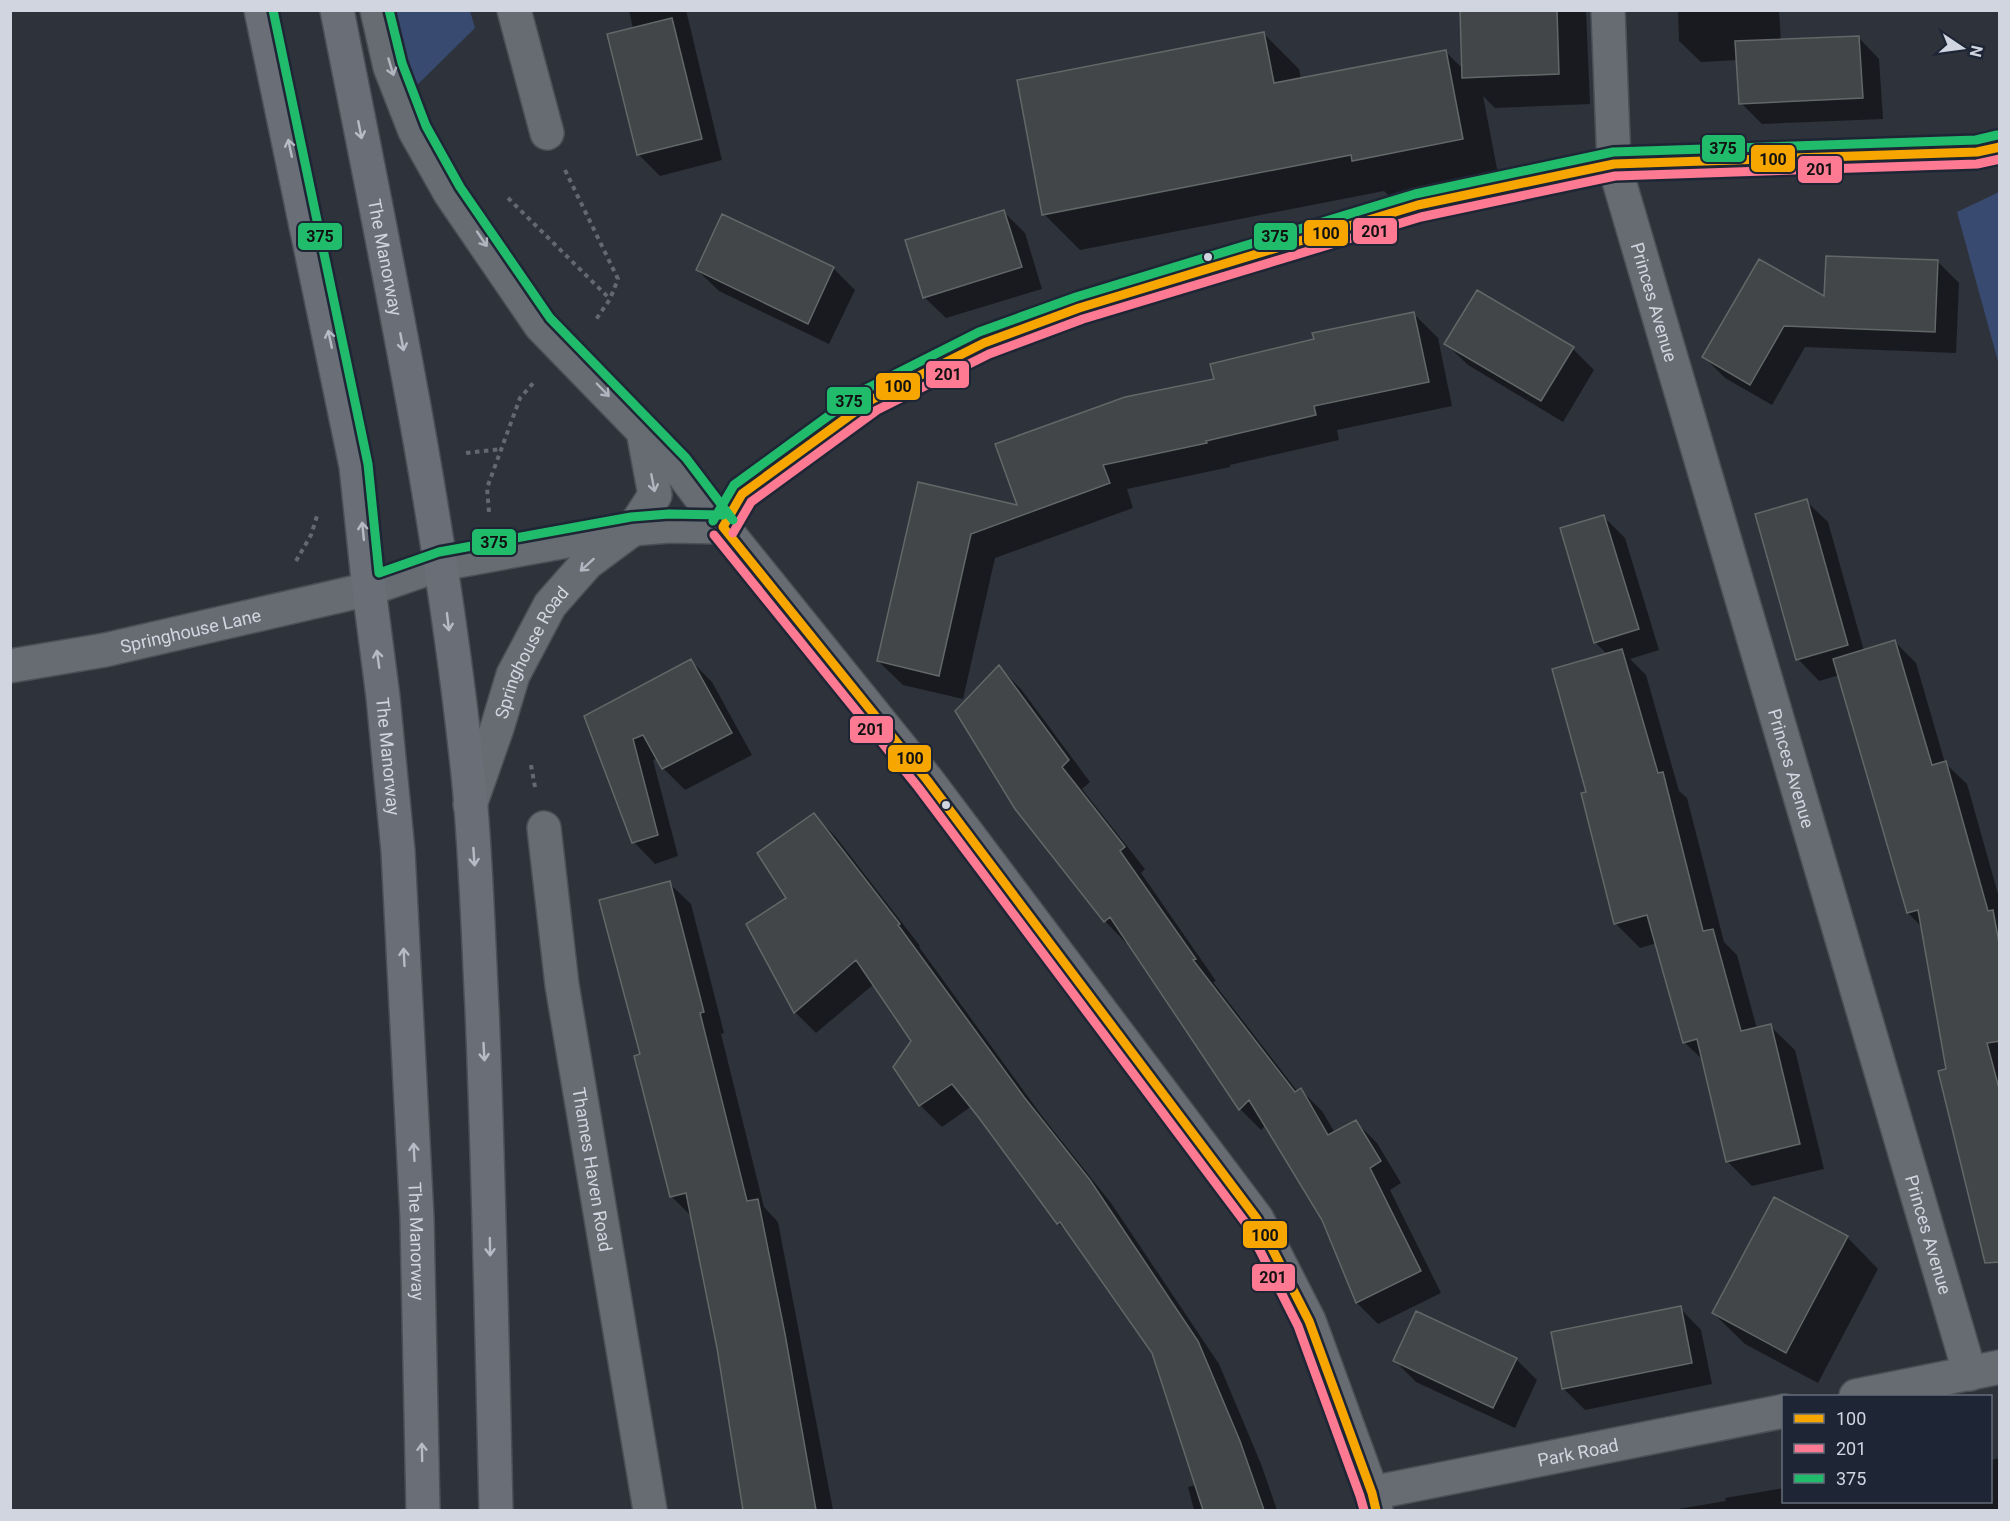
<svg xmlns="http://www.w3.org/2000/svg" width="2010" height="1521" viewBox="0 0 2010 1521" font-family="Roboto,sans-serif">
<rect width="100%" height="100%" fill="#2e323a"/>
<path fill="#394a70" d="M396 11H470L475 28 411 91Z
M1999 192V365L1957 212Z"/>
<path fill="#0007" d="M629 10H686L722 160 660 176 638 154 633 29Z
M1461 10H1586L1590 104 1495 108 1483 96 1498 174 1389 196 1384 191 1080 250 1044 214 1264 34 1299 69 1301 79 1446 52 1464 70Z
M1678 10H1779L1781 41 1858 37 1879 59 1883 119 1762 124 1741 103 1738 60 1701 62 1679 41Z
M1004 212 1025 233 1042 289 946 318 924 297Z
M1937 261 1959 283 1956 353 1805 347 1772 405 1725 378 1704 357 1826 299Z
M833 268 855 290 829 344 719 291 697 270Z
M1414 314 1438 338 1452 406 1337 430 1339 440 1230 465V467L1127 489 1133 508 995 558 963 699 903 685 878 661 919 484 1019 507 1215 380Z
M1446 344 1573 349 1594 370 1563 422 1468 365Z
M1806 501 1828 522 1864 651 1895 642 1916 663 1945 763 1967 784 2000 901V1224L1948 1070 1922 927 1908 913 1840 675 1819 681 1798 659Z
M1603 516 1625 538 1659 650 1630 659 1646 675 1679 791 1687 798 1724 942 1737 955 1757 1029 1770 1026 1795 1050 1824 1169 1752 1186 1728 1162 1704 1061 1684 1042 1657 943 1640 948 1615 923 1588 793 1608 655 1595 642Z
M691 661 712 682 752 755 685 790 663 768 658 758 653 760 678 856 655 864 634 842 585 716Z
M999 667 1021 689 1090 782 1082 789 1145 869 1141 873 1216 981 1213 982 1298 1092 1301 1090 1322 1111 1335 1133 1356 1122 1377 1143 1401 1183 1390 1190 1441 1293 1378 1324 1357 1303 1324 1219 1266 1125 1261 1130 1240 1109 1128 941 1126 943 1105 921 1016 808Z
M814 815 835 836 920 946 919 947 1045 1120 1111 1203 1219 1364 1261 1464 1277 1510H1194L1188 1487 1196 1485 1153 1353 1076 1242 1058 1223 972 1106 942 1127 920 1105 895 1067 913 1041 874 984 816 1033 795 1012 788 899Z
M669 883 691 904 724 1033 721 1034 764 1207 778 1222 833 1510H745L719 1348 693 1218 671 1196 642 1055Z
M1847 1237 1878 1269 1818 1383 1745 1344 1713 1313Z
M1680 1308 1701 1330 1712 1384 1585 1410 1563 1388Z
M1516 1359 1537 1380 1515 1428 1416 1382 1395 1361Z
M2000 1458V1510H1672L1726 1501 1725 1498 1784 1488V1502H1990V1460Z"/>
<path fill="#434648" stroke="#626767" stroke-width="1.5" d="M1460 10H1557L1559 74 1462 78Z
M672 18 702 139 637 155 607 34Z
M1264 32 1274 83 1446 50 1463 139 1352 161 1351 155 1042 215 1017 80Z
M1859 36 1863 98 1739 104 1735 41Z
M1004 210 1022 267 923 298 905 240Z
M722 214 834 267 808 324 696 270Z
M1826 256 1938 260 1935 332 1784 326 1750 385 1702 357 1759 259 1824 296Z
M1477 290 1574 347 1541 401 1444 344Z
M1414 312 1429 382 1314 406 1316 415 1206 441 1207 443 1103 465 1110 483 971 534 939 676 877 661 918 482 1017 505 995 444 1125 397 1214 379 1210 364 1314 339 1312 333Z
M1807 499 1848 645 1796 660 1755 514Z
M1604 515 1639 629 1594 643 1560 528Z
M1895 640 1932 765 1946 761 1988 911 1993 910 2000 948V1041L1987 1043 2000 1092V1262L1985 1263 1938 1071 1946 1069 1918 910 1907 913 1833 659Z
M1622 649 1658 773 1663 772 1703 931 1713 929 1741 1031 1771 1024 1800 1144 1726 1162 1697 1039 1683 1043 1647 915 1614 924 1581 793 1586 792 1552 669Z
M691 659 732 733 662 769 643 735 633 739 658 835 632 843 584 716Z
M999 665 1069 760 1062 767 1125 847 1120 851 1196 959 1193 960 1295 1092 1301 1088 1328 1135 1356 1120 1381 1161 1370 1168 1421 1271 1356 1303 1322 1220 1249 1100 1239 1110 1110 917 1104 922 1015 809 955 711Z
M814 813 900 924 898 925 1024 1097 1090 1180 1198 1341 1240 1441 1264 1510H1203L1152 1353 1060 1222 1057 1224 979 1118 952 1084 919 1106 893 1067 911 1041 856 960 794 1013 746 924 786 898 757 853Z
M670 881 704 1012 700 1013 747 1201 758 1199 785 1334 816 1510H743L717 1348 686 1193 670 1197 634 1056 640 1054 599 900Z
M1774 1197 1848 1236 1786 1353 1712 1313Z
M1681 1306 1692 1363 1562 1389 1551 1332Z
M1416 1311 1517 1358 1493 1408 1393 1361Z"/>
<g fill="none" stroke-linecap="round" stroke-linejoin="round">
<defs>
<g id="minor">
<path d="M377 10 390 67 415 131 450 193 541 326 677 466 723 527 927 780 1257 1219 1309 1321 1372 1493 1376 1510"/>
<path d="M514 10 547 133"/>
<path id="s1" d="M1608 10 1614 164 1970 1374"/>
<path d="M723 527 742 494 871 400 984 343 1079 308 1418 205 1614 164 1977 152 2000 147"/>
<path id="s2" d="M10 666 105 650 369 589 441 564 633 529 669 526 723 527"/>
<path id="s3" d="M470 805 497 728 513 675 550 605 587 563 633 529 655 495 643 431"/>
<path id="s4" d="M544 828 562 985 650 1510"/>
<path d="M1856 1396 2000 1367"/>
<path id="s5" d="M1372 1493 1784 1411"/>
</g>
<g id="major">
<path id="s6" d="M261 10 356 466 369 589 383 697 398 851 417 1218 423 1510"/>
<path id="s7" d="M337 10C387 264 441 517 468 774 476 852 478 931 482 1009 489 1176 492 1343 496 1510"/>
</g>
</defs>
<use href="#minor" stroke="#4b4f56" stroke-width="36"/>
<use href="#major" stroke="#4b4f56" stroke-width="36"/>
<path stroke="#656870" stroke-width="4" stroke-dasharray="4.5 4.5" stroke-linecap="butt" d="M565 170 618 279 610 299 595 321
M508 198 610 299
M466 453 501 449
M489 512 487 488 520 398 535 381
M296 561 311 535 317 516
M531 765 535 787"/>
<use href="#minor" stroke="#676b72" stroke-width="33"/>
<use href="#major" stroke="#696e77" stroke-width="33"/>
<defs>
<path id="bus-1" d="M723 527 742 494 871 400 984 343 1079 308 1418 205 1614 164 1977 152 2000 147
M723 527 927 780 1257 1219 1309 1321 1372 1493 1376 1510"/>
<path id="bus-2" d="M733 533 751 502 877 410 989 354 1083 319 1421 217 1615 176 1977 164 2000 159
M714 535 918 787 1247 1225 1298 1326 1360 1496 1364 1510"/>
<path id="bus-3" d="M273 10 368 464 379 573 439 552 631 517 669 514 723 515
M389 10 402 63 426 126 460 187 550 318 686 458 733 520
M713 521 734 485 864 390 979 332 1076 297 1415 194 1613 152 1976 140 1997 135"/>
</defs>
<use href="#bus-1" stroke="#1e2636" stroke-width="14"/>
<use href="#bus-2" stroke="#1e2636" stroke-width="14"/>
<use href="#bus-3" stroke="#1e2636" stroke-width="14"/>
<use href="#bus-1" stroke="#f7a600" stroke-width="9"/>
<use href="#bus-2" stroke="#fe7a93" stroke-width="9"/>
<use href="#bus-3" stroke="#20bc6c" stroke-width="9"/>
</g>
<defs><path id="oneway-shaft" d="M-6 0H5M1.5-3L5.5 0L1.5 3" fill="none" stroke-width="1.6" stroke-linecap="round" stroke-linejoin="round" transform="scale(1.5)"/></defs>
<g stroke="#b0b5bf">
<use href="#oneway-shaft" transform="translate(391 67) rotate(73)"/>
<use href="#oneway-shaft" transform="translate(482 239) rotate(56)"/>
<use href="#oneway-shaft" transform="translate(603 390) rotate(46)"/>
<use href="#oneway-shaft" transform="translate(653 483) rotate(79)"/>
<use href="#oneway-shaft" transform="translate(587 565) rotate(138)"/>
</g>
<g stroke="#b6bbc6">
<use href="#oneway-shaft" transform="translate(360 130) rotate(79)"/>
<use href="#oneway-shaft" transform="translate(290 148) rotate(-102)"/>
<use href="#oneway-shaft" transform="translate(330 339) rotate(-102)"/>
<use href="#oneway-shaft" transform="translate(402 342) rotate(79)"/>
<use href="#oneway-shaft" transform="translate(363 531) rotate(-96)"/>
<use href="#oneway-shaft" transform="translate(448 622) rotate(83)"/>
<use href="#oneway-shaft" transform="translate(378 659) rotate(-98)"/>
<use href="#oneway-shaft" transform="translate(474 857) rotate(86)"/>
<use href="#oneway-shaft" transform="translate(404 957) rotate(-93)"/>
<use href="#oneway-shaft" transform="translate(484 1052) rotate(87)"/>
<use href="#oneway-shaft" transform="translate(414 1152) rotate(-93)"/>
<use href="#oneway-shaft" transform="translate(490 1247) rotate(89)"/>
<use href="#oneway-shaft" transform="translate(422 1452) rotate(-91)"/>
</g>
<g fill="#d0d5e0" stroke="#1e2636" stroke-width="2">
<circle cx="1208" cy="257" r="5"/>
<circle cx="946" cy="805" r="5"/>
</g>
<g text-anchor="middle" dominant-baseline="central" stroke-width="4.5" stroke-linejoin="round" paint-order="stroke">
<g font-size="18" fill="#d0d5e0" stroke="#1e2636">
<text stroke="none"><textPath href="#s7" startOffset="252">The Manorway</textPath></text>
<text stroke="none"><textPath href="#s1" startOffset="298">Princes Avenue</textPath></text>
<text stroke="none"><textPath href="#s2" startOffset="184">Springhouse Lane</textPath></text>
<text stroke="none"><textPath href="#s3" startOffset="165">Springhouse Road</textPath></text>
<text stroke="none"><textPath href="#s6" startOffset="758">The Manorway</textPath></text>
<text stroke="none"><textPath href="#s1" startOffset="784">Princes Avenue</textPath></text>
<text stroke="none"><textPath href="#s4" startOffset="345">Thames Haven Road</textPath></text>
<text stroke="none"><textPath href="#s1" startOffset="1270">Princes Avenue</textPath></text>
<text stroke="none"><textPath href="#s6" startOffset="1244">The Manorway</textPath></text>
<text stroke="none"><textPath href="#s5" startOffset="210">Park Road</textPath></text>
</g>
</g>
<g stroke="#1e2636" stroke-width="2">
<rect x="1701" y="134" width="45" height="29" rx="6" fill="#20bc6c"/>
<rect x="1750" y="144" width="46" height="29" rx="6" fill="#f7a600"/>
<rect x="1797" y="155" width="46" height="29" rx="6" fill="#fe7a93"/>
<rect x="1352" y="217" width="46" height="28" rx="6" fill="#fe7a93"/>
<rect x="1303" y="219" width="46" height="28" rx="6" fill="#f7a600"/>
<rect x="297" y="222" width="46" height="29" rx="6" fill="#20bc6c"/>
<rect x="1253" y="222" width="45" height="29" rx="6" fill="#20bc6c"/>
<rect x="925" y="360" width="45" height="29" rx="6" fill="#fe7a93"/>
<rect x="875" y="372" width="46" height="29" rx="6" fill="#f7a600"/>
<rect x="826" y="386" width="46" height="29" rx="6" fill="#20bc6c"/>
<rect x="471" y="528" width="46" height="28" rx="6" fill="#20bc6c"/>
<rect x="849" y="715" width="45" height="29" rx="6" fill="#fe7a93"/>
<rect x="887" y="744" width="45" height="29" rx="6" fill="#f7a600"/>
<rect x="1242" y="1220" width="46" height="29" rx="6" fill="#f7a600"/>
<rect x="1251" y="1263" width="45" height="29" rx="6" fill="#fe7a93"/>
</g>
<g font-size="16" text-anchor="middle" font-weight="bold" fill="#111">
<text x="1723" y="154">375</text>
<text x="1773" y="165">100</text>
<text x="1820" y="175">201</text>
<text x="1375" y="237">201</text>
<text x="1326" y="239">100</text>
<text x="320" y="242">375</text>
<text x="1275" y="242">375</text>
<text x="948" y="380">201</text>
<text x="898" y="392">100</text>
<text x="849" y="407">375</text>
<text x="494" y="548">375</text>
<text x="871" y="735">201</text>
<text x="910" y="764">100</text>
<text x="1265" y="1241">100</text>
<text x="1273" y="1283">201</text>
</g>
<rect width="2010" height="1521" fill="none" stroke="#d0d5e0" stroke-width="24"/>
<rect x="1782" y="1395" width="210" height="108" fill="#1e2636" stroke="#656c7a" stroke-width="1.5"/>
<rect x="1794" y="1414" width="30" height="9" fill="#f7a600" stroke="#656c7a" stroke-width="1.5"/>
<text x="1836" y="1425" font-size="18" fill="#d0d5e0">100</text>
<rect x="1794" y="1444" width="30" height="9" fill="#fe7a93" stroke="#656c7a" stroke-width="1.5"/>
<text x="1836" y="1455" font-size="18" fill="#d0d5e0">201</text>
<rect x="1794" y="1474" width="30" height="9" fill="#20bc6c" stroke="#656c7a" stroke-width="1.5"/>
<text x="1836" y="1485" font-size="18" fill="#d0d5e0">375</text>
<g transform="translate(1962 48) rotate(103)" stroke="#1e2636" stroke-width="4.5" paint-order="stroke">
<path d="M0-4.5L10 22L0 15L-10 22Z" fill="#d0d5e0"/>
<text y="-9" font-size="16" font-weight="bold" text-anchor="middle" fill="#d0d5e0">N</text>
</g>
</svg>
